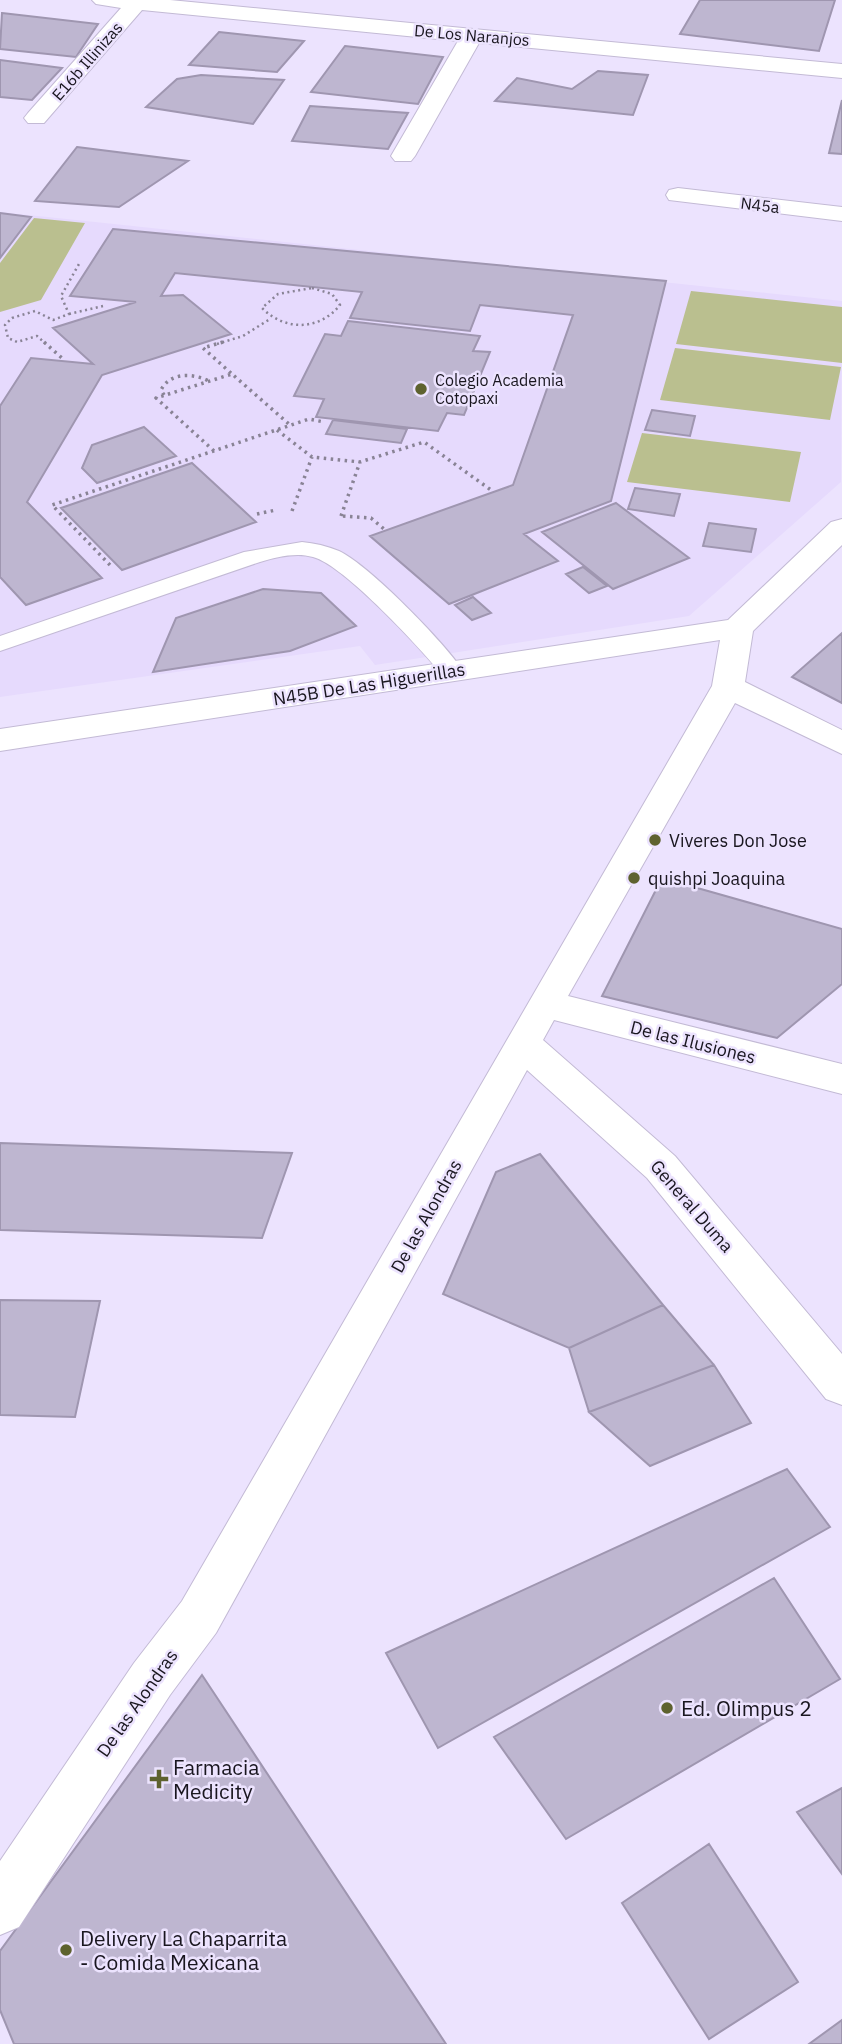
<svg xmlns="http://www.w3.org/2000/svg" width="842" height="2044" viewBox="0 0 842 2044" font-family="'IBM Plex Sans',sans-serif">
<rect width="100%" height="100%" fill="#ece3fe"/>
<path fill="#e6dafd" d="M0 212 842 301 841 482 689 616 375 665 360 646 0 697Z"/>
<path fill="#babf8f" d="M34 218 85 223 41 300 0 312V263Z
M691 291 842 307V363L676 344Z
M675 348 841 367 830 420 660 400Z
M642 433 801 452 790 502 627 482Z"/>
<path fill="#beb6d0" stroke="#9f96b0" stroke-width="2" d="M700 0H835L819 51 680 34Z
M2 13 98 24 76 57 0 49Z
M219 32 304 41 277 72 189 65Z
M345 46 443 57 418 104 311 92Z
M0 60 62 68 32 100 0 97Z
M598 71 648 75 633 115 495 101 517 78 572 89Z
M201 75 284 80 253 124 146 107 177 79Z
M842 100V154L829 153Z
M310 106 408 113 388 149 292 141Z
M77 147 188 161 119 207 35 201Z
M0 213 31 217 0 258Z
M113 229 666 281 611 501 524 534 558 561 449 604 370 536 513 485 573 315 480 305 470 331 350 318 362 292 175 273 161 296 183 295 231 334 102 375 27 502 102 578 26 605 0 577V406L31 358 93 364 53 328 136 302 70 296Z
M348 321 480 336 473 351 490 352 464 415 447 413 438 431 316 417 324 399 294 396 325 334 341 336Z
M652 410 695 416 690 436 645 430Z
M333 420 407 429 401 443 326 434Z
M144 427 176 456 97 483 82 468 92 445Z
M192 463 256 522 122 570 61 508Z
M635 488 680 494 674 516 628 509Z
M616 503 689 558 613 589 542 532Z
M709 523 756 529 751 552 703 546Z
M583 567 607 586 589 593 566 574Z
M263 589 321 593 356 626 290 651 153 672 176 618Z
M473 597 491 613 472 620 455 605Z
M842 633V703L792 677Z
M662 878 842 929V984L777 1038 602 996Z
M0 1143 292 1153 262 1238 0 1230Z
M540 1154 663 1305 569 1348 443 1294 496 1172Z
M0 1300 100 1301 75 1417 0 1415Z
M663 1305 714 1365 589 1412 569 1348Z
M714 1365 751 1423 650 1466 589 1412Z
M787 1469 830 1527 438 1748 386 1653Z
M774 1578 840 1679 566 1839 494 1737Z
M202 1675 446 2044H14L0 2010V1951Z
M842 1788V1874L797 1812Z
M709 1844 798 1982 709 2039 622 1903Z
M842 2020V2044H809Z"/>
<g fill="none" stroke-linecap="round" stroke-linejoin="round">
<defs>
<path id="service" d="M302 542C314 543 327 546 339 551 370 566 444 642 464 672L460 677H444C422 650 344 565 313 557 296 552 276 557 260 562L0 651V636L244 552Z"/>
<path id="minor" d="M92 0H170L842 64V78L479 43 415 156 411 161H395L391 156 458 41 142 10 44 123H28L24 118 28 113 121 8 96 4Z
M678 188 842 207V221L669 200 666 195 669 190Z
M842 519V545L753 631 745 682 842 730V754L735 703 568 996 842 1064V1094L554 1020 543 1040 675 1156 842 1354V1405L826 1399 647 1178 527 1070 216 1633 170 1695 19 1927 0 1935V1861L134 1663 182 1601 712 686 720 640 0 751V729L728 620 831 522Z"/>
</defs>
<use href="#service" stroke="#c3bad5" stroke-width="2"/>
<use href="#minor" stroke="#c3bad5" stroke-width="2"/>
<path stroke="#898395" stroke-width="2.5" stroke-dasharray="2 3.5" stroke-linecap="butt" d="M312 288 332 294 340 305C319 331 285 331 262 308L278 294Z
M69 314 103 306
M46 344 37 336 17 342 8 338 5 325 12 318 35 311 53 320 69 314 61 296 79 264
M217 344 243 336 270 319"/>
<path stroke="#898395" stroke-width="3.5" stroke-dasharray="2.5 4.5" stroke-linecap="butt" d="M44 342 63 359
M223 342 203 348 232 374
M164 395 161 390C170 372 193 373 209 381
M277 430 312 457 360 462
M214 451 156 398 232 374 290 425
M292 511 312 457
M257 514 276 510
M341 516 360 462 424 442 491 490
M343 516 371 518 384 529
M110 565 52 505 309 419 324 422"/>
<use href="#service" fill="#fff" fill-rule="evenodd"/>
<use href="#minor" fill="#fff" fill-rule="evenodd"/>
</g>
<g fill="#5e622f" stroke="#ece3fe" stroke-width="2.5">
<circle cx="421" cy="389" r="7"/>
<circle cx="655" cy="840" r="7"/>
<circle cx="634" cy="878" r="7"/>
<circle cx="667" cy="1708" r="7"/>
<path d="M155.5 1768.5h7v7h7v7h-7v7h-7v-7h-7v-7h7z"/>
<circle cx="66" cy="1950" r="7"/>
</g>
<g text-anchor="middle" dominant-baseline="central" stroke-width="5" stroke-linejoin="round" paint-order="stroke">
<g font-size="16" fill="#19161f" stroke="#ece3fe">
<text transform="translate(472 35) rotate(5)">De Los Naranjos</text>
<text transform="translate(87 61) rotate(-49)">E16b Illinizas</text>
<text transform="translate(760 205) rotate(7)">N45a</text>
</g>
<g font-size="16" fill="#19161f" stroke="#ece3fe" text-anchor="start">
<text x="435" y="380">Colegio Academia<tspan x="435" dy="18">Cotopaxi</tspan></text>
</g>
<g font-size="18" fill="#19161f" stroke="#ece3fe">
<text transform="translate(369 684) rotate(-9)">N45B De Las Higuerillas</text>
<text transform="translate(693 1042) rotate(14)">De las Ilusiones</text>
<text transform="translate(692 1206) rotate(49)">General Duma</text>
<text transform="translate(426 1216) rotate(-61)">De las Alondras</text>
<text transform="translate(137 1703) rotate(-55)">De las Alondras</text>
</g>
<g font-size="18" fill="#19161f" stroke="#ece3fe" text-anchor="start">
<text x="669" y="840">Viveres Don Jose</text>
<text x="648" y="878">quishpi Joaquina</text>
</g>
<g font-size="21" fill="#19161f" stroke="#ece3fe" text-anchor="start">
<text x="681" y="1708">Ed. Olimpus 2</text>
<text x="173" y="1767">Farmacia<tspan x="173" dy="24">Medicity</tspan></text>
<text x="80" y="1938">Delivery La Chaparrita<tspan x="80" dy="24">- Comida Mexicana</tspan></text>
</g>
</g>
</svg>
